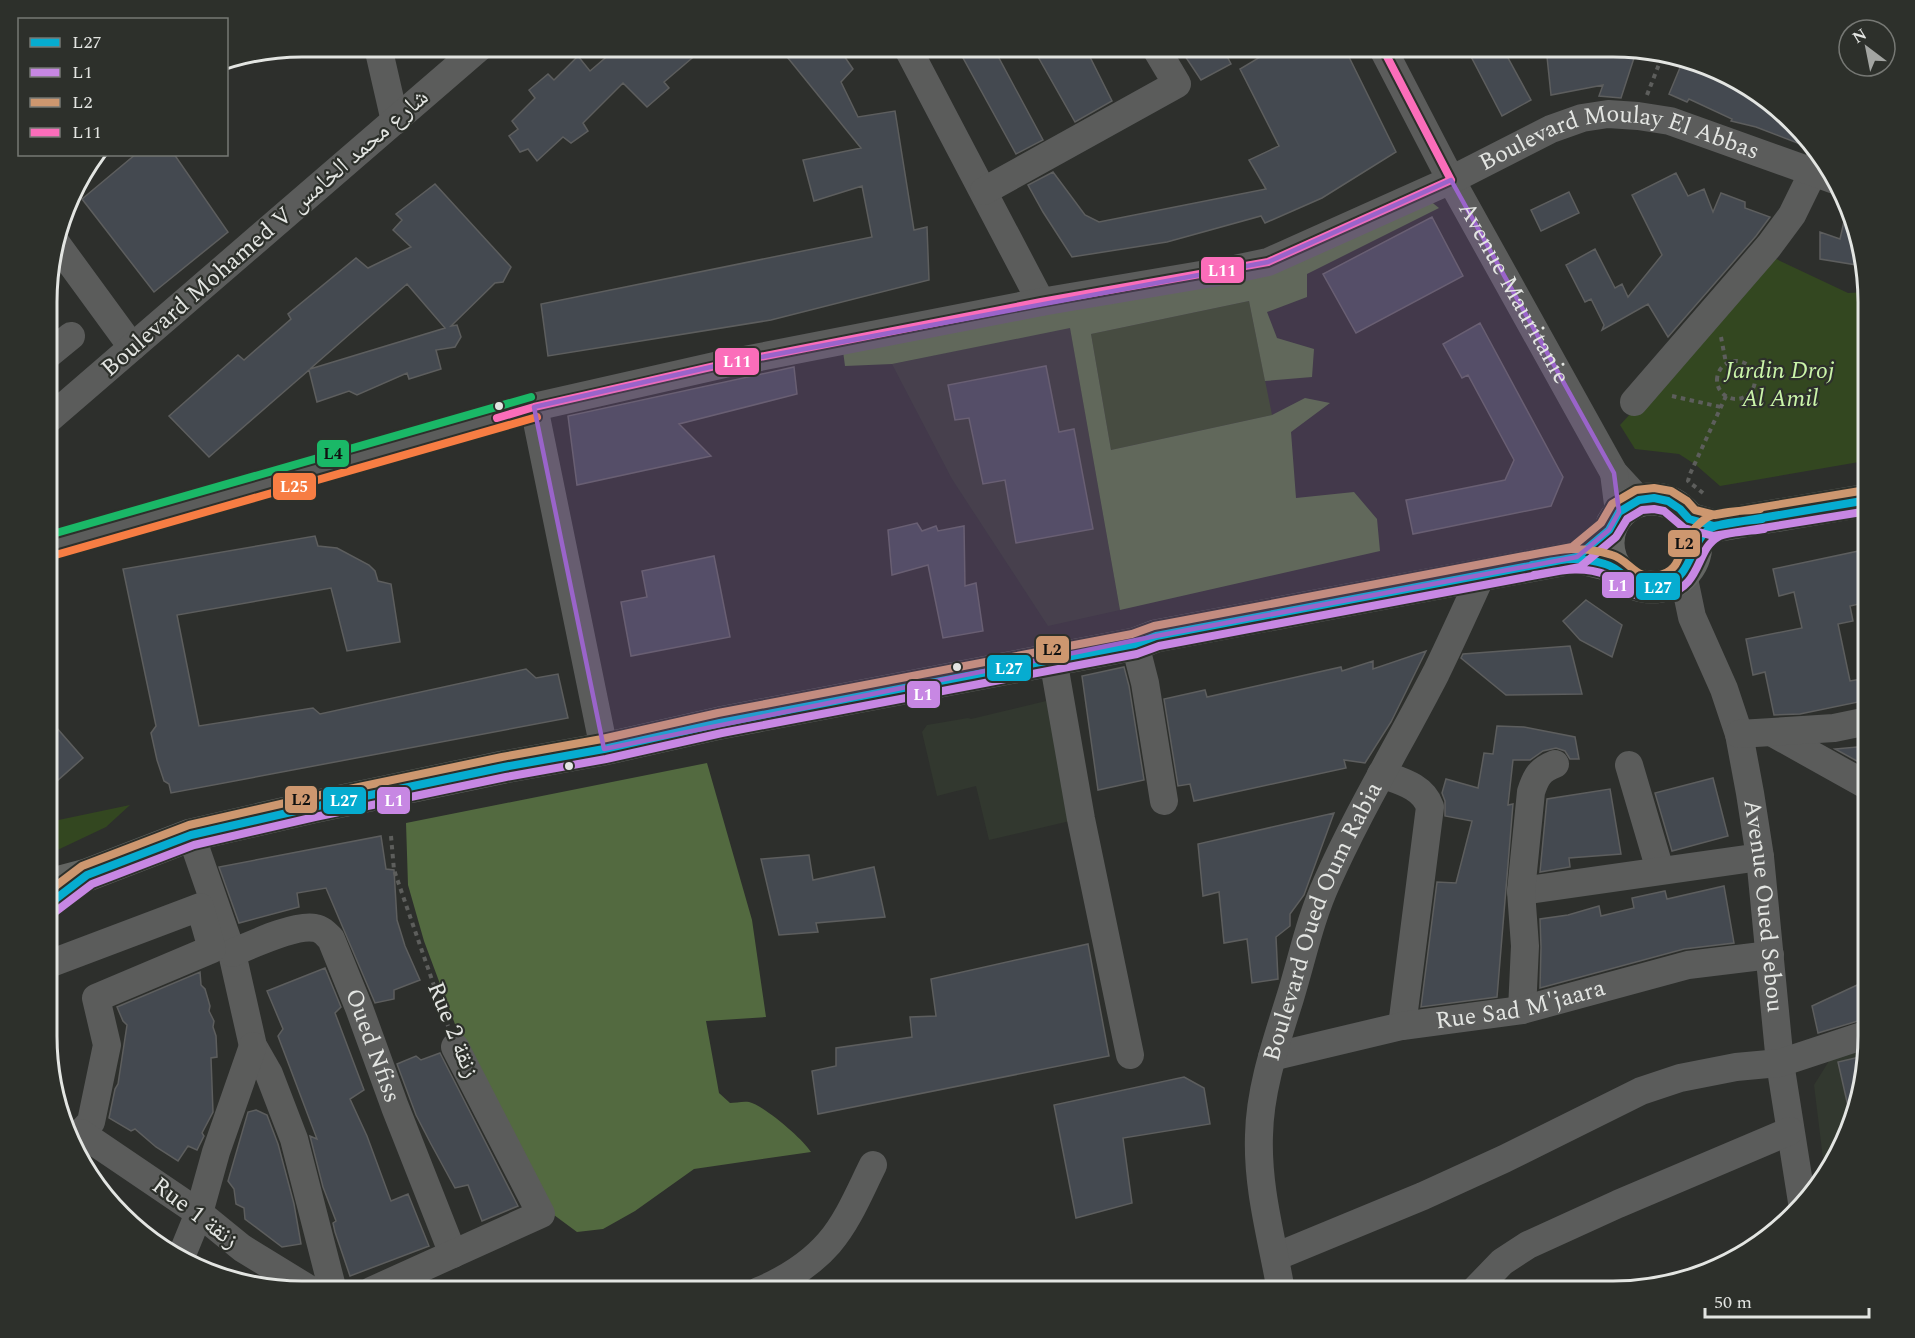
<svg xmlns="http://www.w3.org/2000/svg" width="1915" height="1338" viewBox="0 0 1915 1338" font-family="Spectral,'Noto Naskh Arabic',serif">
<rect width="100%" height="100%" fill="#2d2f2c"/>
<path fill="#32382f" d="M1070 327 1120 610 1048 626 952 479 892 364Z
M1046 701 1074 820 989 840 976 786 937 796 922 732 927 725 968 718 971 719Z
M1868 1043V1053L1855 1119 1825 1175 1814 1085 1834 1053Z"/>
<path fill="#334720" d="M1774 258 1848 293 1868 292V436L1859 462 1720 486 1696 465 1679 454 1635 449 1620 425Z
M1249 301 1272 415 1111 450 1091 334Z
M130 805 106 827 49 854V822Z"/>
<path fill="#536a40" d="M1429 200 1439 208 1307 274V297L1267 312 1277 338 1314 349 1312 377 1265 381 1249 301 1091 334 1111 450 1272 415 1305 398 1330 403 1291 432 1296 498 1354 492 1377 519 1380 551 1120 610 1070 328 892 364 845 366 843 351 1266 274Z
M707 763 752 920 766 1017 706 1021 719 1093 730 1103C735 1103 743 1101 749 1102 763 1105 803 1139 811 1152L694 1169 635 1211 603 1229 577 1232 554 1215 462 1043 424 941 408 885 406 823Z"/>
<path fill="#444950" stroke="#5d5e5e" stroke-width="1.5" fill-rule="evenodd" d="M618 47H705L664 82 669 88 647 107 623 83 583 123 588 131 571 143 563 137 537 161 528 149 520 152 509 136 518 129 512 121 535 98 529 90 548 74 554 80 578 56 590 71Z
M779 47H838L853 69 841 82 858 117 895 111 914 230 927 227 929 280 771 320 548 356 541 304 872 237 862 186 814 201 803 160 861 148Z
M957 47H993L1043 140 1016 154Z
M1050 47H1085L1112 101 1075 122 1037 55Z
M1179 47H1222L1231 64 1201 80Z
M1277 47H1344L1396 152 1322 198 1265 223 1261 216 1167 242 1072 257 1043 212 1028 185 1053 172 1085 215 1099 222 1266 189 1249 160 1279 146 1240 69Z
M1466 47H1502L1531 100 1502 116Z
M1546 47H1610L1635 55 1621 98 1599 96 1603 85 1551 95Z
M1684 58 1696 60 1768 99 1808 147 1756 127 1731 121 1732 119 1689 99 1687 102 1669 94Z
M136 154H174L228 232 154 292 82 199Z
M1676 173 1688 196 1704 189 1713 212 1721 193 1745 202V208L1770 217 1756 236 1668 337 1648 304 1602 330 1604 325 1591 299 1585 302 1566 265 1595 249 1615 288 1622 284 1628 297 1662 255 1632 195Z
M435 184 511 267 503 282 495 283 451 326 457 325 461 337 455 347 436 350 441 369 409 379 407 373 357 395 349 391 317 402 309 370 209 457 169 416 238 355 244 360 291 319 288 314 356 258 368 268 411 247 393 230 402 220 396 214ZM407 284 445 328 310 369 319 361Z
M1569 192 1579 213 1541 231 1531 210Z
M1847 208 1860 254 1863 266 1820 259V232L1840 239Z
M1432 217 1463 276 1356 333 1323 274Z
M1480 323 1563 477 1551 506 1413 534 1406 500 1505 480 1514 460 1468 375 1462 378 1443 344Z
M1046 366 1059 432 1074 429 1093 529 1016 543 1005 480 983 484 969 418 955 420 948 385Z
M794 367 797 394 679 424 711 456 577 485 568 416Z
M917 523 922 531 936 526 938 531 964 526 965 586 976 583 983 631 943 638 928 565 892 575 888 530Z
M315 536 318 546 337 548 369 565 375 571 378 581 391 584 400 642 347 651 331 588 177 615 199 726 313 708 320 714 526 669 536 678 558 674 568 718 171 793 169 784 164 781 157 760 151 733 156 726 123 569Z
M1868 549V602L1850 606 1853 621 1838 624 1850 681 1868 678V700L1800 714 1774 715 1765 672 1753 675 1746 639 1802 628 1794 592 1779 596 1773 569Z
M714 556 730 637 631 656 621 602 647 597 642 571Z
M1586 600 1622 625 1612 657 1580 640 1563 621Z
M1570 646 1582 694 1506 695 1461 658 1463 654Z
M1426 651 1391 722 1365 763 1344 760 1346 768 1194 801 1190 784 1178 786 1164 699 1205 690 1207 697 1341 667 1342 671 1373 661V669Z
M1124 667 1129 686 1144 780 1098 790 1082 676Z
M49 719 83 758 49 788Z
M1497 726 1524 727 1575 737 1579 759H1570L1565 751 1556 748 1543 751 1530 760H1513L1508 805 1513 804 1497 997 1421 1007 1437 882 1456 883 1472 821 1445 816V801L1442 793 1446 779 1478 788 1484 753 1493 754Z
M1868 746V767L1835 749Z
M1713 778 1728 836 1672 851 1655 793Z
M1610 789 1621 854 1569 858 1570 867 1540 872 1547 799Z
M1334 813 1304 895 1290 914V926L1276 937 1278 979 1252 983 1247 939 1224 943 1219 892 1203 896 1198 844Z
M381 836 386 869 394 870 397 920 405 946 420 980 394 990V999L375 1003 326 888 297 893 299 907 239 923 219 867Z
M809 855 813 880 874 867 885 917 816 923 818 932 779 935 761 859Z
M1724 886 1734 943 1684 949 1540 988 1541 947 1540 919 1568 915 1599 906 1601 916 1634 908 1632 898 1665 891 1667 899Z
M1088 944 1109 1056 818 1114 812 1071 836 1066V1048L912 1037 910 1017 936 1016 931 979Z
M325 968 341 1007 335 1013 364 1090 350 1099 367 1136 391 1201 408 1194 429 1246 350 1276 335 1232 333 1223 336 1221 323 1187 310 1136 317 1139 278 1036 283 1029 267 991Z
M200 972 201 985 205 989 210 1006 209 1011 214 1021 213 1027 216 1036 217 1057 211 1058 213 1112 202 1133 204 1136 197 1150 188 1146 178 1161 156 1147 135 1129 131 1131 109 1118 115 1089 118 1084 127 1025 123 1021 117 1007Z
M1868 980V1018L1818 1033 1812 1006Z
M440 1053 518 1206 482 1221 468 1185 455 1188 431 1144 416 1115 397 1064 416 1056 421 1060Z
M1868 1055 1855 1119 1852 1124 1838 1062Z
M1184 1077 1204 1088 1210 1124 1123 1138 1132 1203 1076 1218 1054 1105Z
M256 1110 267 1115 278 1144 294 1204 301 1244 282 1247 245 1219 244 1208 236 1204 234 1189 228 1181 248 1112Z"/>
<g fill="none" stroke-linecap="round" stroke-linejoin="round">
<path stroke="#5d5e5c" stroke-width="4" stroke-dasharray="4.5 4.5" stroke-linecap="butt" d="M1647 95 1663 54
M1721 337 1726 363
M1717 380a19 19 0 1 1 38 0a19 19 0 1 1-38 0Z
M1672 396 1721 407
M1703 493 1688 481 1690 474 1726 396
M391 836 394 870 448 1026"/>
<g stroke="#5b5c5b" stroke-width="28">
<path d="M378 47 395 121"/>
<path d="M907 47 1041 302"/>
<path id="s1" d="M1382 47 1451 180 1605 457 1614 473 1639 500"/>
<path d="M984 191 1177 84 1155 47"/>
<path d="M56 243 132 347"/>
<path d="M49 354 71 336"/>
<path d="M1634 402 1769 246 1792 215 1819 160"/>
<path d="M534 407 604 749"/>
<path d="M49 419 480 47"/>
<path d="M1614 473 1619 512"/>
<path id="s2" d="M49 546 534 407 724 364 1041 302 1230 270 1268 262 1451 180 1551 129 1582 118 1608 114 1638 116 1670 121 1835 180"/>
<path id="s3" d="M1683 574 1692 617 1724 689 1739 734 1750 793 1760 857 1780 1063 1802 1202"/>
<path d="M1135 644 1145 683 1164 801"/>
<path d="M1053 659 1081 819 1130 1055"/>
<path d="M1773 733 1868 786"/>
<path d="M1739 734 1834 728 1868 721"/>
<path d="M1629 765 1660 870"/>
<path d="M1381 774C1400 781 1423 786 1430 807L1402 1026"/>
<path d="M191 835 232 953 253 1046 269 1074 294 1139 333 1291"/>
<path d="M1521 891 1760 857"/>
<path id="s4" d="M232 953C251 945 295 924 315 928 322 929 326 934 331 939L359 1008 395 1107 453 1254"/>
<path d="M49 964 200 907 212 949 96 998 107 1045 91 1122 81 1133 76 1149"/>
<path d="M1522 1010 1525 946 1521 891 1531 792C1536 776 1540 770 1555 764"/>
<path id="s5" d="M1272 1057 1402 1026 1522 1010 1688 965 1770 955"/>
<path d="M81 1133 199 1213 242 1248 312 1291"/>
<path d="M181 1257 199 1213 216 1152 253 1046"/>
<path d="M1275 1257 1423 1196 1504 1159 1641 1091 1680 1078 1736 1067 1780 1063 1868 1034"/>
<path d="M371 1291 541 1214 455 1047"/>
<path d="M759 1291C785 1280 810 1265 829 1243 848 1221 860 1191 873 1165"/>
<path id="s6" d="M1281 1291C1272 1239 1257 1188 1259 1135 1260 1088 1276 1043 1290 998 1302 959 1310 919 1327 882 1359 810 1400 743 1436 673 1452 640 1467 607 1482 574"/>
<path d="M1474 1291 1502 1262 1528 1245 1618 1204 1790 1131"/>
</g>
<path stroke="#636562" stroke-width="33" d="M1608 543a44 44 0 1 1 88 0a44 44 0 1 1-88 0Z
M1689 519 1714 526 1868 500
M49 885 87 875 191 835 313 807 504 767 604 749 720 723 1135 644 1156 636 1577 557 1614 566"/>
<defs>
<path id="bus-1" d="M1532 565C1560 560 1577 555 1605 564 1627 570 1632 595 1663 586 1696 576 1689 534 1716 526 1730 521 1747 521 1762 519
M49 904 87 875 191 835 313 807 504 767 604 749 720 723 1135 644 1156 636 1577 557 1609 530 1619 512 1639 500 1654 498 1668 501 1680 509 1689 519 1714 526 1868 500"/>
<path id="bus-2" d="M1534 575C1559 571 1581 565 1607 575 1613 577 1615 583 1620 587 1632 596 1650 600 1664 596 1703 586 1695 550 1718 537 1727 532 1752 531 1764 529
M55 912 92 884 194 845 315 817 506 777 606 759 722 733 1137 654 1159 646 1580 567 1616 537 1627 519 1642 510 1654 509 1664 511 1684 528 1713 536 1868 511"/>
<path id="bus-3" d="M1530 555C1561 549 1581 545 1612 555 1629 560 1636 580 1656 576 1680 572 1678 555 1686 539 1690 532 1703 519 1710 516 1722 511 1746 511 1760 509
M49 891 82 866 189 825 311 797 502 757 602 739 718 713 1132 634 1154 626 1572 547 1601 523 1612 504 1636 490 1654 488 1671 491 1687 501 1695 510 1715 515 1866 490"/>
<path id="bus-4" d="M1382 47 1451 180
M497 418 534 407 724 364 1041 302 1268 262 1451 180"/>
<path id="bus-5" d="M52 556 537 417"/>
<path id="bus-6" d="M49 535 531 397"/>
</defs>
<use href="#bus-1" stroke="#2d302b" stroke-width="12"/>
<use href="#bus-2" stroke="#2d302b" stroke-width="12"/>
<use href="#bus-3" stroke="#2d302b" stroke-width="12"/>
<use href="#bus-4" stroke="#2d302b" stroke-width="12"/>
<use href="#bus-5" stroke="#2d302b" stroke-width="12"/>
<use href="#bus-6" stroke="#2d302b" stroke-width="12"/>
<use href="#bus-1" stroke="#06acd0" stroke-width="8"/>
<use href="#bus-2" stroke="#c787e3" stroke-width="8"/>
<use href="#bus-3" stroke="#cd976f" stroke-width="8"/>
<use href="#bus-4" stroke="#fb6dba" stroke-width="8"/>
<use href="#bus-5" stroke="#f77d43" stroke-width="8"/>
<use href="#bus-6" stroke="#1ab867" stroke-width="8"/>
</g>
<path fill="#9a64ca" fill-opacity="0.2" stroke="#9a64ca" stroke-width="4.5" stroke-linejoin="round" d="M1451 180 1614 473 1619 512 1609 530 1577 557 1156 636 604 749 534 407 724 364 1268 262Z"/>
<g fill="#e3e5e2" stroke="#2d302b" stroke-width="2">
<circle cx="499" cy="406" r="5"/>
<circle cx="957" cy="667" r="5"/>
<circle cx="569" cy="766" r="5"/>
</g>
<g text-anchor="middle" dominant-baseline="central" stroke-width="4.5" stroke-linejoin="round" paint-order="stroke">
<g font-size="24" fill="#e3e5e2" stroke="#2d302b">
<text stroke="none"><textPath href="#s2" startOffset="1634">Boulevard Moulay El Abbas</textPath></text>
<text transform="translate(265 233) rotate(-41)">Boulevard Mohamed V شارع محمد الخامس</text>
<text stroke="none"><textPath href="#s1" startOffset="279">Avenue Mauritanie</textPath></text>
<text stroke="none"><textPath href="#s3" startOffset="344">Avenue Oued Sebou</textPath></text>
<text stroke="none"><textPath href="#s6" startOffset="382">Boulevard Oued Oum Rabia</textPath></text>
<text stroke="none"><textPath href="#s5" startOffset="254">Rue Sad M'jaara</textPath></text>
<text transform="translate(453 1030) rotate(68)">Rue 2 زنقة</text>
<text stroke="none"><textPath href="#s4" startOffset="222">Oued Nfiss</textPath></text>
<text transform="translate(195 1213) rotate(37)">Rue 1 زنقة</text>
</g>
<g font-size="24" font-style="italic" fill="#caf4a9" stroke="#2d302b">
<text x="1780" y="371">Jardin Droj<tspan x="1780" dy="28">Al Amil</tspan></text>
</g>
</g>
<path d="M0 0H1915V1338H0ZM302 57H1613A245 245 0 0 1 1858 302V1036A245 245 0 0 1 1613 1281H302A245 245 0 0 1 57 1036V302A245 245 0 0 1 302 57Z" fill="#2d302b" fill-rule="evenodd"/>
<path fill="none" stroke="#e3e5e2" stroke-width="3" d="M302 57H1613A245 245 0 0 1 1858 302V1036A245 245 0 0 1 1613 1281H302A245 245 0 0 1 57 1036V302A245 245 0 0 1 302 57Z"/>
<g stroke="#2d302b" stroke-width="2">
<rect x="1200" y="256" width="45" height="28" rx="6" fill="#fb6dba"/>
<rect x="714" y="347" width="46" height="29" rx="6" fill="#fb6dba"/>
<rect x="316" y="439" width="34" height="29" rx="6" fill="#1ab867"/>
<rect x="272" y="472" width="45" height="29" rx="6" fill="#f77d43"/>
<rect x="1667" y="529" width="34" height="29" rx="6" fill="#cd976f"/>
<rect x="1601" y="571" width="34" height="28" rx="6" fill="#c787e3"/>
<rect x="1635" y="572" width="46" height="29" rx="6" fill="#06acd0"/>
<rect x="1035" y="635" width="35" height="29" rx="6" fill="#cd976f"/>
<rect x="986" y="654" width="46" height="28" rx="6" fill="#06acd0"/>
<rect x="906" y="680" width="35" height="29" rx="6" fill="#c787e3"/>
<rect x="284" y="785" width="34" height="29" rx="6" fill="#cd976f"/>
<rect x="322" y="786" width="45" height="29" rx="6" fill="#06acd0"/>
<rect x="376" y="786" width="35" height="29" rx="6" fill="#c787e3"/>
</g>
<g font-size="16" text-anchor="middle" font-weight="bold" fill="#fff">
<text x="1222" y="276">L11</text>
<text x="737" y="367">L11</text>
<text x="294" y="492">L25</text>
<text x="1618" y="591">L1</text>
<text x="1658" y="593">L27</text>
<text x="1009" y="674">L27</text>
<text x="923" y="700">L1</text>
<text x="344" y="806">L27</text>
<text x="394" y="806">L1</text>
</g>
<g font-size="16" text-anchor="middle" font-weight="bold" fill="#111">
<text x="333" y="459">L4</text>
<text x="1684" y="549">L2</text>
<text x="1052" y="655">L2</text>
<text x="301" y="805">L2</text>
</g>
<rect x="18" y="18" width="210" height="138" fill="#2d302b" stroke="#767874" stroke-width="1.5"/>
<rect x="30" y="38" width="30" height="9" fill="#06acd0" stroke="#767874" stroke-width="1.5"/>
<text x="72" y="48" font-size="18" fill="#e3e5e2">L27</text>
<rect x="30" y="68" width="30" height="9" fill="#c787e3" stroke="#767874" stroke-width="1.5"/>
<text x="72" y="78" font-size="18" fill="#e3e5e2">L1</text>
<rect x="30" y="98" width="30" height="9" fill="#cd976f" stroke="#767874" stroke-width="1.5"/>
<text x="72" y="108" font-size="18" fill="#e3e5e2">L2</text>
<rect x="30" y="128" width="30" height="9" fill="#fb6dba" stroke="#767874" stroke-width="1.5"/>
<text x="72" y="138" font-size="18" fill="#e3e5e2">L11</text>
<g transform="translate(1867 48) rotate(328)"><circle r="28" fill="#2d302b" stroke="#767874" stroke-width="1.5"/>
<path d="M0-4.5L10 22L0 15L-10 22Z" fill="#a3a5a2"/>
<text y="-9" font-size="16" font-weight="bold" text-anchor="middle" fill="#e3e5e2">N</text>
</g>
<path d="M1705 1308v9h164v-9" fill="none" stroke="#e3e5e2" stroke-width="3"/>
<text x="1714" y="1308" font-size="18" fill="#e3e5e2" stroke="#2d302b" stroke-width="4.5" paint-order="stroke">50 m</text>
</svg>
